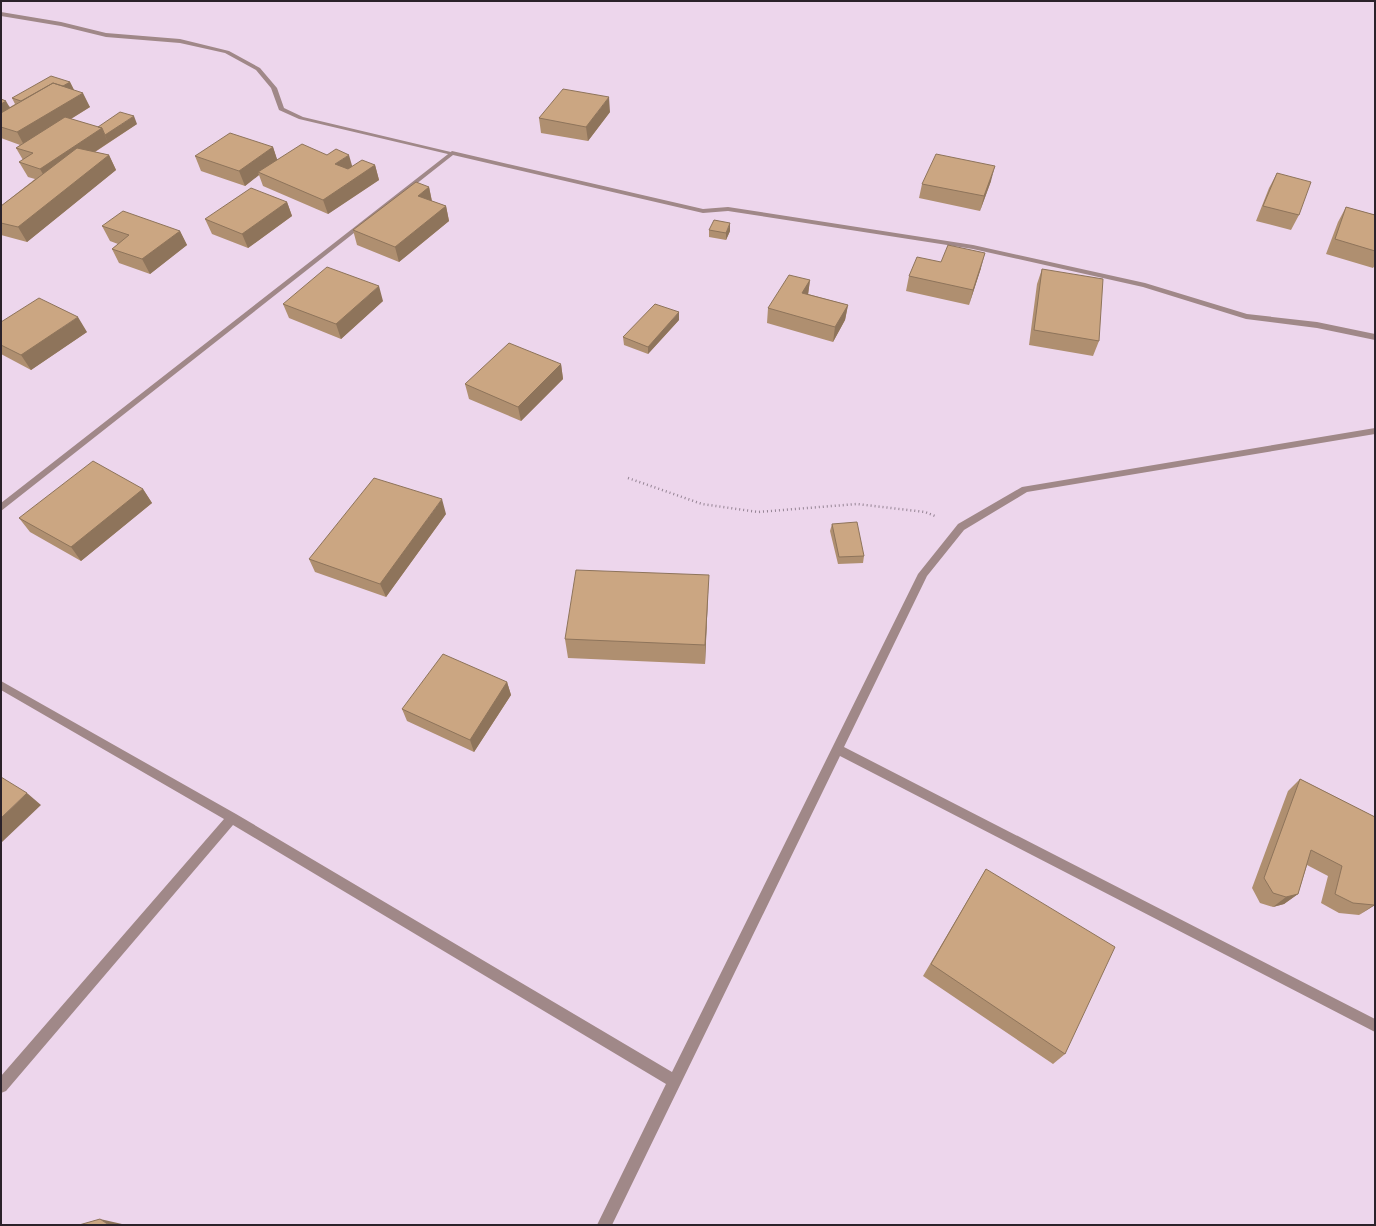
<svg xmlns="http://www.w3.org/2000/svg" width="1376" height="1226" viewBox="0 0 1376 1226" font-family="'Roboto Condensed',sans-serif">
<rect width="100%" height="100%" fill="#edd6ec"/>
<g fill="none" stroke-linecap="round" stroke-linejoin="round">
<path stroke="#958494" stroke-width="2.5" stroke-dasharray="1 3" stroke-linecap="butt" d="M628 478 702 504 758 512 857 504 925 512 935 516"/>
<path fill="#a08888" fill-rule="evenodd" d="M452 151 703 209 728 207 973 245 1145 283 1247 314 1317 322 1375 334V340L1317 328 1246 319 1143 287 973 249 728 211 703 213 453 155 1 511V503Z"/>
<path fill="#a08888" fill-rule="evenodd" d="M1 12 61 22 106 33 180 39 229 51 260 68 277 88 284 108 303 117 455 153 452 155 299 119 279 110 271 88 256 70 225 53 180 43 106 37 61 26 1 16Z
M1375 428V434L1027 492 964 530 927 576 844 747 1375 1019V1032L840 756 612 1225H597L666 1084 233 825 6 1091 1 1093V1076L224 819 1 690V681L236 814 672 1072 918 574 958 524 1022 487Z"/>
</g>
<path fill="#af8f70" d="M70 82 74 90 90 107 71 119 98 127 137 124 95 152 109 155 116 170 27 242 1 235V206L35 179 28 177 19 162 23 160 16 148 20 145 1 138V99L10 107 15 104 12 98Z
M610 112 588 141 541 133 539 118Z
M273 147 277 160 353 166 375 165 379 180 328 214 263 186 259 175 245 186 201 171 195 156Z
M1277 173 1299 215 1291 230 1256 221 1269 188Z
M991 181 980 211 919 198 922 184Z
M429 187 432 201 446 206 449 221 399 262 357 245 353 230Z
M287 202 292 216 248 248 212 234 205 219Z
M1346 207 1375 215V265L1373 268 1326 254 1338 222Z
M102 226 180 231 187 245 150 274 119 263 112 249 118 244 110 241Z
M709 230 730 231 726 240 709 237Z
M941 262 981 268 969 305 906 291 909 276Z
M1042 269 1099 341 1093 356 1029 345 1037 284Z
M810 280 808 294 848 305 845 320 833 342 767 323 768 308Z
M383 301 341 339 289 318 283 304Z
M679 320 648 354 624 345 623 337Z
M1 322 87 332 31 370 1 354Z
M561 364 563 379 521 421 469 399 465 384Z
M143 489 152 503 81 561 30 532 19 518Z
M446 514 386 597 315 572 309 559Z
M832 524 864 556 863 563 838 564 830 531Z
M708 595 705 664 568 658 565 639Z
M507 682 511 695 474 752 407 721 402 709Z
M1300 779 1375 817V905L1359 915 1339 913 1321 903 1328 876 1307 865 1298 894 1284 904 1273 907 1260 903 1252 888 1288 791Z
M986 869 1065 1054 1053 1064 923 976Z"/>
<path fill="#8e745b" d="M70 82 74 90 31 105Z
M83 93 90 107 25 147 17 132Z
M609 97 610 112 588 141 586 127Z
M6 101 14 115 1 123V104Z
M134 116 137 124 108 143 105 135Z
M102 128 108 143 48 183 40 169Z
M273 147 278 162 258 172 259 175 245 186 239 171Z
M109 155 116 170 27 242 18 227Z
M349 155 353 169 339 179 335 164Z
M375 165 379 180 328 214 323 200Z
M995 166 991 181 980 211 984 196Z
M429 187 432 202 418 196Z
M287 202 292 216 248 248 242 234Z
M446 206 449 221 399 262 395 247Z
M730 223V231L726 240V233Z
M180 231 187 245 150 274 142 259Z
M985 253 981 268 969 305 973 290Z
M810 280 808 295 802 293Z
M379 286 383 301 341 339 336 324Z
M848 305 845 320 833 342 835 327Z
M679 312V320L648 354V347Z
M78 317 87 332 31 370 21 355Z
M561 364 563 379 521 421 518 407Z
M143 489 152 503 81 561 71 547Z
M442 499 446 514 386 597 380 584Z
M709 575 708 595 705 664V645Z
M507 682 511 695 474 752 470 740Z
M27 793 41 805 1 843V818Z
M1298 894 1284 904 1273 907 1286 897Z
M1375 904V905L1359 915Z
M100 1219 122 1224 124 1225H109Z"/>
<path fill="#cba682" stroke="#8e745b" d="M51 76 70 82 63 86 53 83 21 101 12 98Z
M53 83 83 93 17 132 1 127V113Z
M563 89 609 97 586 127 539 118Z
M1 99 6 101 1 104Z
M120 112 134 116 105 135 102 128 98 127Z
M65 117 102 128 40 169 19 162 33 153 16 148Z
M230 133 273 147 239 171 195 156Z
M302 144 327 155 336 149 349 155 335 164 348 169 362 160 375 165 323 200 258 172Z
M77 148 109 155 18 227 1 223V206Z
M936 154 995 166 984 196 922 184Z
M1277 173 1311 182 1299 215 1263 206Z
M416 182 429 187 418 196 446 206 395 247 353 230Z
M251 188 287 202 242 234 205 219Z
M1346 207 1375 215V251L1335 239Z
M123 211 180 231 142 259 112 249 129 235 102 226Z
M714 220 730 223 726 233 709 230Z
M948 245 985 253 973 290 909 276 917 257 941 262Z
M327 267 379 286 336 324 283 304Z
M1042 269 1103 279 1099 341 1034 330Z
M789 275 810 280 802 293 848 305 835 327 768 308Z
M39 298 78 317 21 355 1 345V322Z
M655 304 679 312 648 347 623 337Z
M509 343 561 364 518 407 465 384Z
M93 461 143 489 71 547 19 518Z
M374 478 442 499 380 584 309 559Z
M857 522 864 556 839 557 832 524Z
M576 570 709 575 705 645 565 639Z
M443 654 507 682 470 740 402 709Z
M1 777 27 793 1 818Z
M1300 779 1375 817V904L1374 905 1353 903 1335 894 1342 866 1311 850 1298 894 1286 897 1273 893 1264 878Z
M986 869 1115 947 1065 1054 931 964Z
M100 1219 109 1225H79Z"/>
<rect width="1376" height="1226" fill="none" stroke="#2b222a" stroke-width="4"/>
</svg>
